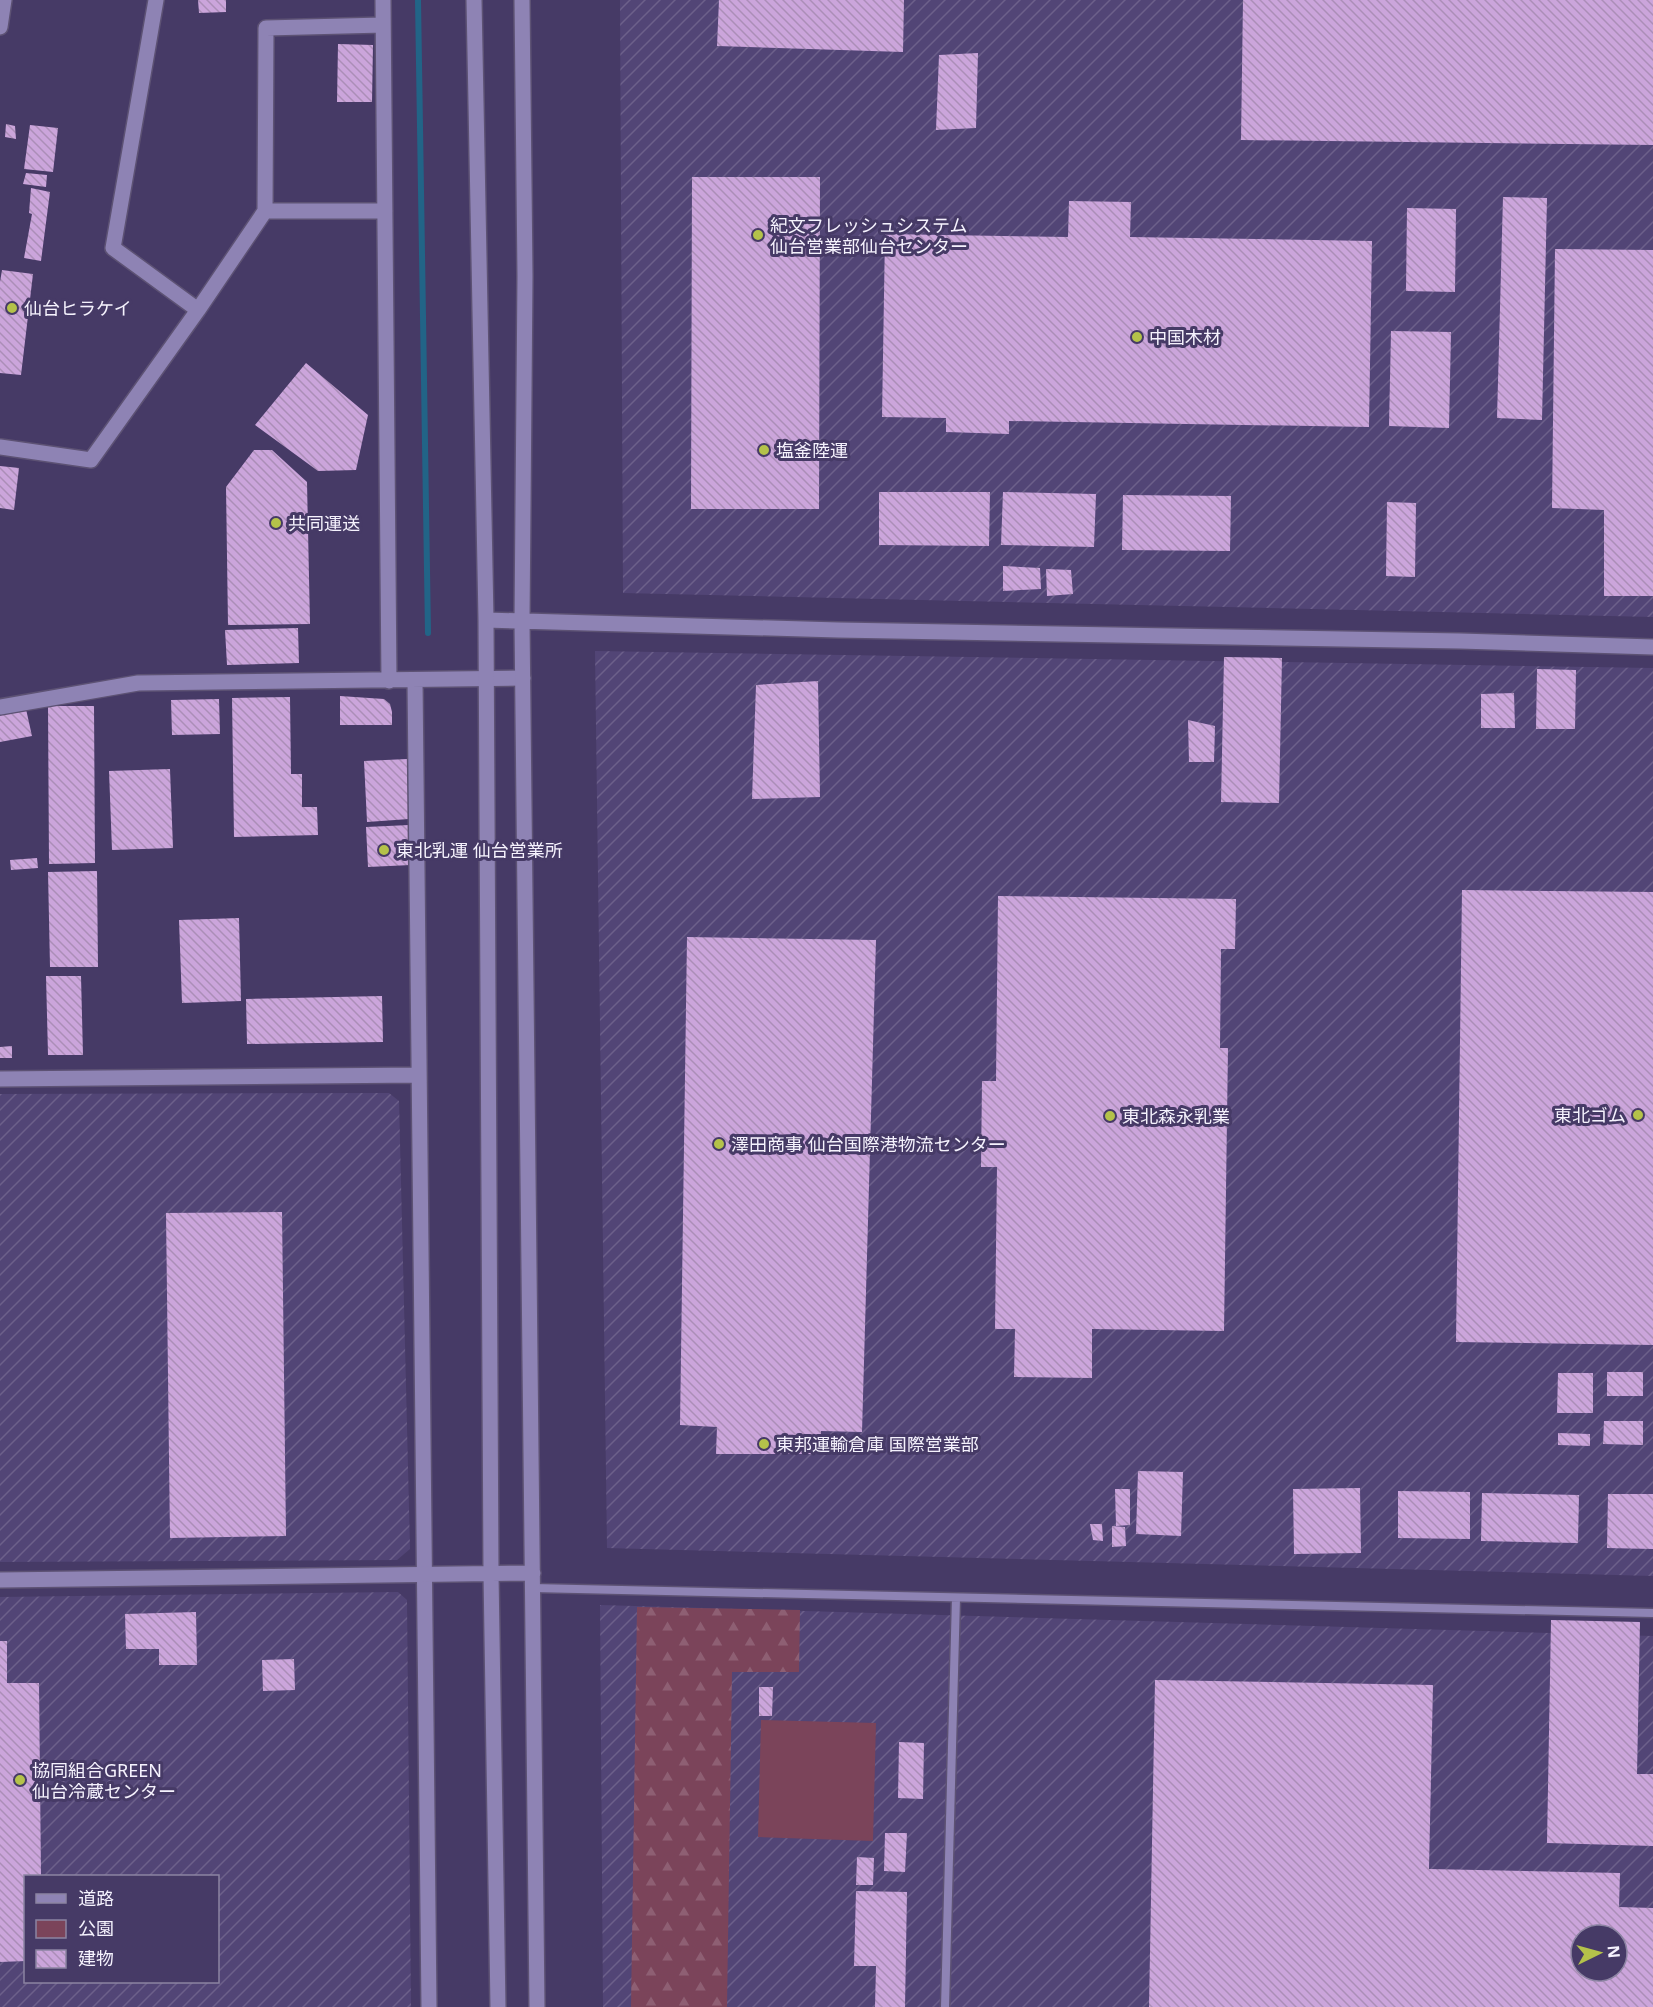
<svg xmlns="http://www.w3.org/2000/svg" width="1653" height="2007" viewBox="0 0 1653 2007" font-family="'Noto Sans','Noto Sans JP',sans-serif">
<defs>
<pattern id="industrial-furrows" width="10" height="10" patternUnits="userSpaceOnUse" patternTransform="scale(1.5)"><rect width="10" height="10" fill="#524576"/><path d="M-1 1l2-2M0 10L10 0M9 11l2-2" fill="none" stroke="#6c608a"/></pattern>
<pattern id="forest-firs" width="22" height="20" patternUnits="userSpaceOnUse" patternTransform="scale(1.5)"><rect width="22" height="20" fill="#7b445a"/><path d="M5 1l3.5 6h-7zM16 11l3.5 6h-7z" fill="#8e5f73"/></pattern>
<pattern id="building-back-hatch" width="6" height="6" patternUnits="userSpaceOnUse" patternTransform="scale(1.5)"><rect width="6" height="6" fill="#cba5db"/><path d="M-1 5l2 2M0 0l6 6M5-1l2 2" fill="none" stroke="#ab8eb7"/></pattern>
</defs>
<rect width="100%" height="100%" fill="#463a66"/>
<path fill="url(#industrial-furrows)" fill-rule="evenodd" d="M620 0H1653V617L623 593Z
M595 651 1653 668V1576L607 1548Z
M389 1093 399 1101 410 1549 397 1560 0 1562V1094Z
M398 1592 407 1600 411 2007H0V1597ZM26 1876H218V1982H26Z
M600 1605 1653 1636V2007H603ZM1581 1935H1617V1971H1581Z"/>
<path fill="#7b445a" d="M761 1720 876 1723 873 1841 758 1837Z"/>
<path fill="url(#forest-firs)" d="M637 1607 800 1610 799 1672H732L727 2007H631Z"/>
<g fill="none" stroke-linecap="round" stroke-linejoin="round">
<path stroke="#226487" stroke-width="6" d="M418 0 428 633"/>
</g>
<path fill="url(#building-back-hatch)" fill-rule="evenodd" d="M198 0H226V12L199 13Z
M719 0H904L903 52 717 46Z
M1243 0H1653V145L1241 140Z
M338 44 373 45 372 102H337Z
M978 53 976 128 936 130 939 55Z
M6 124 15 126 16 139 5 137Z
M30 125 58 128 53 172 24 169Z
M26 173 47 175 46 187 23 184Z
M692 177H820L819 509H691Z
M31 188 50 192 41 261 24 258 32 214 29 213Z
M1503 197 1547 198 1542 420 1497 418Z
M1069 201 1131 202 1130 237 1372 241 1369 427 1009 421V434L946 432V418L882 417 885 234 1068 237Z
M1407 208 1456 209 1455 292 1406 291Z
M1555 249 1653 250V596H1604V510L1552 508Z
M2 270 33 274 21 375 0 373V282Z
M1391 331 1451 332 1449 428 1389 426Z
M306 363 368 415 356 470 318 471 255 425Z
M254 450H272L307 482 310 624 228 625 226 487Z
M0 466 19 468 14 510 0 508Z
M879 492H990L989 546 879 545Z
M1003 492 1096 494 1094 547 1001 545Z
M1123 495 1231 496 1230 551 1122 550Z
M1387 502 1416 503 1415 577 1386 576Z
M1003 566 1040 568 1041 589 1003 591Z
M1046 569 1071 570 1073 594 1047 596Z
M298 628 299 663 227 665 225 630Z
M1224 657 1282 658 1279 803 1221 802Z
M1537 669 1576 670 1575 729H1536Z
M818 681 820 797 752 799 756 685Z
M1514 693 1515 728H1481V694Z
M340 696 384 699 390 704 392 712V725H340Z
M290 697 291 774H302V807H317L318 835 234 837 232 698Z
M219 699 220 734 172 735 171 700Z
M48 706H94L95 863 49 864Z
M26 709 32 736 0 742V712Z
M1188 720 1215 726 1214 762H1189Z
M407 759 409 819 367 822 364 761Z
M170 769 173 848 112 850 109 771Z
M409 825 411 865 368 867 366 827Z
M37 858 38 868 11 870 10 860Z
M97 871 98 967H50L48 872Z
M1462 890 1653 892V1345L1456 1342Z
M998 896 1236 899 1235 949H1221L1220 1048H1228L1224 1331 1092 1329V1378L1014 1377 1015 1329H995L997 1167H981L982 1081H996Z
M239 918 241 1001 182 1003 179 920Z
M687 937 876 940 862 1432 821 1431V1454H716L717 1427 680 1425Z
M46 976H81L83 1055H48Z
M382 996 383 1042 247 1044 246 999Z
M12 1046V1058H0V1047Z
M282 1212 286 1536 170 1538 166 1213Z
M1607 1372H1643V1396H1607Z
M1558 1373H1593V1413H1557Z
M1604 1421H1643V1445L1603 1444Z
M1558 1433 1590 1434V1446L1558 1445Z
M1138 1471 1183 1472 1181 1536 1136 1534Z
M1360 1488 1361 1553 1294 1554 1293 1489Z
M1115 1489H1130V1525L1116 1526Z
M1398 1491 1470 1492V1539L1398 1538Z
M1482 1493 1579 1495 1578 1543 1481 1541Z
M1608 1494H1653V1549L1607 1548Z
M1090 1524H1102L1103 1541 1093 1540Z
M1112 1526 1125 1527 1126 1546 1112 1547Z
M196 1612 197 1665H159V1649H126L125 1614Z
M1551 1620 1640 1622 1637 1774H1653V1846L1547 1843Z
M0 1641H7V1683H39L41 1876H26V1961L0 1962Z
M294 1659 295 1690 263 1691 262 1660Z
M1155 1680 1433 1685 1429 1869 1620 1873 1619 1907 1653 1908V2007H1149ZM1581 1935H1617V1971H1581Z
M759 1687H773L772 1716H759Z
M899 1742 924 1743 923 1799 898 1798Z
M885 1833H907L905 1872 884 1871Z
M857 1857 874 1858 873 1885H856Z
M856 1891 907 1892 905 2007H875L876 1966H854Z"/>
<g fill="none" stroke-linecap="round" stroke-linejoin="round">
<defs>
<path id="service" d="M533 1588 1653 1613
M945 2007 956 1598"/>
<path id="minor" d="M383 0 389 681
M265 211H385
M198 310 265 211 266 28 383 25
M0 447 91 460 198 310 113 248 156 0
M415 680 429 2007
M0 707 138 683 523 678
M0 1079 419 1075"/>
<path id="tertiary" d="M474 0 486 620 491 1574 498 2007
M522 0 525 276 522 621 537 2007
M0 27 4 0
M486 620 838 630 1460 641 1653 647
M0 1580 533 1573"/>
</defs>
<use href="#service" stroke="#5d5274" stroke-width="11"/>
<use href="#minor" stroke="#5d5274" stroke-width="18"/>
<use href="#tertiary" stroke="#5d5274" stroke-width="18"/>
<use href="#service" stroke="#8e83b4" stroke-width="8"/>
<use href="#minor" stroke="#8e83b4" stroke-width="15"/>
<use href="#tertiary" stroke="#8e83b4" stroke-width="15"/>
</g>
<g fill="#b4c24a" stroke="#463a66" stroke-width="2">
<circle cx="758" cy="235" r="6"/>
<circle cx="12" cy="308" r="6"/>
<circle cx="1137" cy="337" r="6"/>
<circle cx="764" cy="450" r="6"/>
<circle cx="276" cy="523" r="6"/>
<circle cx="384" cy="850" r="6"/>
<circle cx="1638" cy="1115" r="6"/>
<circle cx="1110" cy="1116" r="6"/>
<circle cx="719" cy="1144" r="6"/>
<circle cx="764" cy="1444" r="6"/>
<circle cx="20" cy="1780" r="6"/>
</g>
<g text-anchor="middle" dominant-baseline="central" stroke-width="6" stroke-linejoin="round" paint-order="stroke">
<g font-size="18" fill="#f5f2fd" stroke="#463a66" text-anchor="start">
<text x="770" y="225">紀文フレッシュシステム<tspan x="770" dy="21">仙台営業部仙台センター</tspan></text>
<text x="24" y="308">仙台ヒラケイ</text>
<text x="1149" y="337">中国木材</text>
<text x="776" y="450">塩釜陸運</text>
<text x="288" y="523">共同運送</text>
<text x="396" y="850">東北乳運 仙台営業所</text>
<text x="1626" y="1115" text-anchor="end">東北ゴム</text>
<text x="1122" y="1116">東北森永乳業</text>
<text x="731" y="1144">澤田商事 仙台国際港物流センター</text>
<text x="776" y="1444">東邦運輸倉庫 国際営業部</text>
<text x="32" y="1770">協同組合GREEN<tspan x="32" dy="21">仙台冷蔵センター</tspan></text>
</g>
</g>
<rect x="24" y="1875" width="195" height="108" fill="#463a66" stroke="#8c84a2" stroke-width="1.5"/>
<rect x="36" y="1894" width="30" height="9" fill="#8e83b4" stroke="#8c84a2" stroke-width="1.5"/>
<text x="78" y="1905" font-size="18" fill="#f5f2fd">道路</text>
<rect x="36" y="1920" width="30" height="18" fill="#7b445a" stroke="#8c84a2" stroke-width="1.5"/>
<text x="78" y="1935" font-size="18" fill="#f5f2fd">公園</text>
<rect x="36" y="1950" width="30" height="18" fill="url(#building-back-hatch)" stroke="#8c84a2" stroke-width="1.5"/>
<text x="78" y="1965" font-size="18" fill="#f5f2fd">建物</text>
<g transform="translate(1599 1953) rotate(85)"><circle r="28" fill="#463a66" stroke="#8c84a2" stroke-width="1.5"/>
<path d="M0-4.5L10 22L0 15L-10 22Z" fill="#b4c24a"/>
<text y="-9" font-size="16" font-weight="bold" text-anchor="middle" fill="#f5f2fd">N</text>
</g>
</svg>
